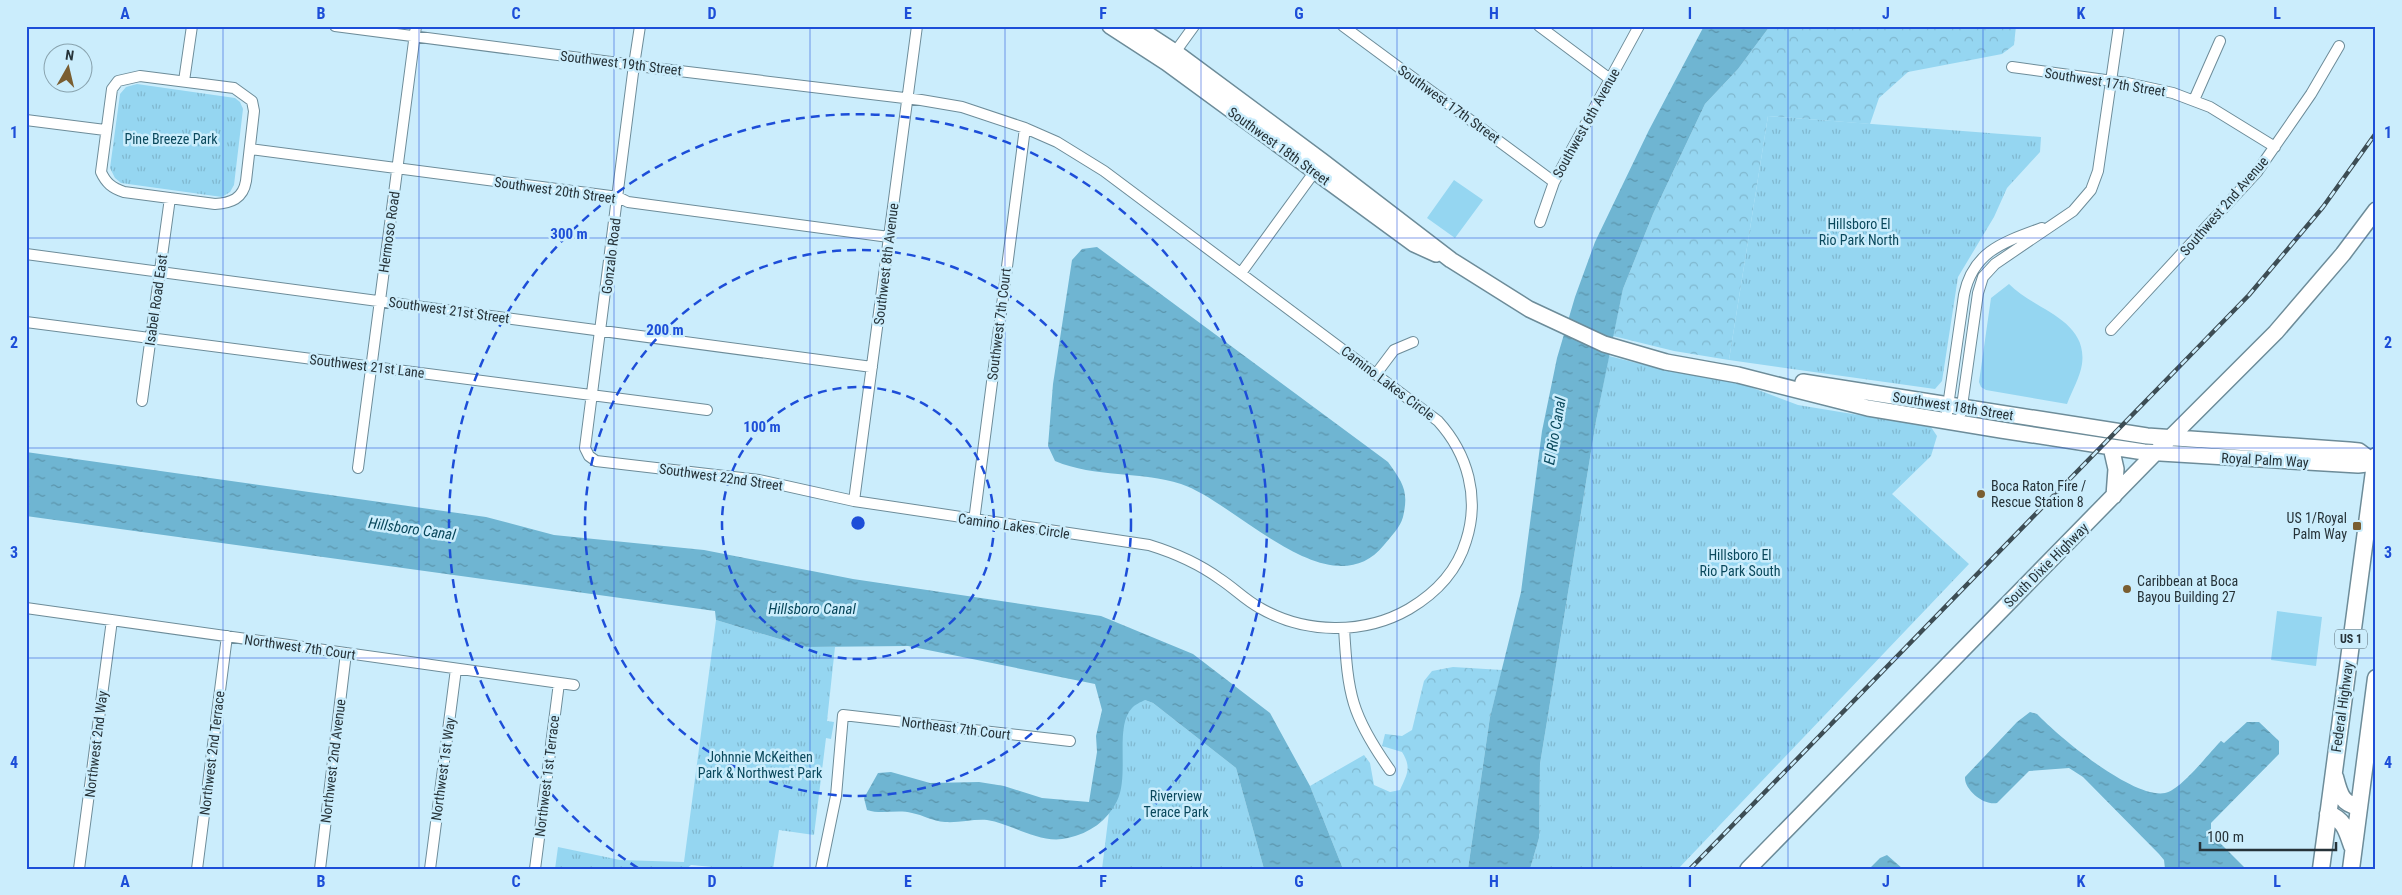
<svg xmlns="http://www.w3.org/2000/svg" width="2402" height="895" viewBox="0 0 2402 895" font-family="'Roboto Condensed',sans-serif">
<defs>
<pattern id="forest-crowns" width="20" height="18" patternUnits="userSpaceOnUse" patternTransform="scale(1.25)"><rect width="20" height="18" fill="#95d6f1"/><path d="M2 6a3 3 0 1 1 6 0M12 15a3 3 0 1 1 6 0" fill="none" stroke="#80b8cf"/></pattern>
<pattern id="park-tufts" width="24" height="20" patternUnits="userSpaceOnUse" patternTransform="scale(1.25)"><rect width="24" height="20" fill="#95d6f1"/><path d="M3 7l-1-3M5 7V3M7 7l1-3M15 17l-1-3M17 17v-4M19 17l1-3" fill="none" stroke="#80b8cf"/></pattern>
<pattern id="water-ripples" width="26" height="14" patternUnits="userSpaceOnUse" patternTransform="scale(1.25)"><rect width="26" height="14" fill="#6fb5d2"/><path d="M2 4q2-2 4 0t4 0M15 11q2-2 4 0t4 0" fill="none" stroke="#5b94ab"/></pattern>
</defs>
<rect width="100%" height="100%" fill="#cbedfc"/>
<path fill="#95d6f1" d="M1454 180 1483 200 1455 238 1427 218Z
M2009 284C2034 310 2088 319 2082 364 2080 377 2072 391 2067 404L1986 390 1981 387 1979 382 1991 298Z
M2277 611 2322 617 2316 666 2271 660Z"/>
<path fill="url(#forest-crowns)" d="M1770 26H2016L2014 45 2002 54 1908 72 1879 98 1870 124 1768 116 1729 360 1674 351 1613 336 1623 289 1653 214 1705 104 1738 69Z
M1453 667 1502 670 1490 717 1468 869H1343L1310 786 1364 755 1370 763 1374 785 1390 792 1400 790C1407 774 1412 768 1402 752L1382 746 1385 734 1402 736 1412 730 1424 681 1432 671Z"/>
<path fill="url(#park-tufts)" d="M137 84 235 98 240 102 243 109 234 185 230 192 222 197 121 183 115 178 110 168 120 94 126 87Z
M1768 116 2041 137 2040 152 2007 188 1994 217 1958 277 1942 381 1935 389 1729 360Z
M1609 356 1661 369 1740 383 1798 405 1931 427 1937 436 1931 456 1892 494 1969 564 1678 869H1530L1539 838 1540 764 1596 421Z
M716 620 806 647H835L827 721 834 722 831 739 826 738 814 835 779 830 773 869H735L691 865 686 869H555L558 847 620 860 684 862Z
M1124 692 1153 703 1236 768 1264 869H1102Z"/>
<path fill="url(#water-ripples)" d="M1704 26H1770L1738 69 1705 104 1653 214 1623 289 1596 421 1540 764 1539 838 1530 869H1468L1490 717 1521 592 1542 431 1557 358 1575 297 1595 242 1649 130Z
M1097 247 1388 462C1403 483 1409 491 1403 517 1400 528 1391 536 1384 545 1330 611 1236 502 1181 484 1141 471 1095 478 1055 461L1048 446 1053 384 1072 260 1082 249Z
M26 452 486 517 554 535 704 550 853 579 1101 616 1193 654 1270 713 1310 786 1343 869H1264L1236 768 1153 703 1145 700C1141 702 1134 705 1132 708 1114 727 1130 775 1117 801 1107 821 1090 833 1068 838 1040 845 1013 824 987 820 973 819 959 823 945 822 932 821 923 815 912 813 897 809 882 815 867 810L864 798 878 773 891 772 930 783 979 782 1004 786 1042 798 1089 802 1097 752 1096 736 1102 710 1095 684 908 646 806 647 716 620 715 611 26 516Z
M2030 712 2037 714C2059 737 2133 799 2165 793 2181 790 2208 754 2221 741L2224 743 2247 722H2259L2279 741V754L2211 823V834L2246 869H2165L2164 860 2159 854 2083 777 2069 768 2029 771 1997 803C1985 806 1964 790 1965 777L2017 722Z
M1887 855 1903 869H1869L1880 858Z"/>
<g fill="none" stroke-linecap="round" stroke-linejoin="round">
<defs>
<path id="minor" d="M335 26 634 65 646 67 921 100 962 107 1025 128 1057 142 1104 171 1438 421C1468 454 1480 498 1466 541 1457 571 1436 593 1409 609 1364 635 1305 634 1260 608 1245 600 1234 588 1220 579 1198 563 1175 553 1149 545L854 501 759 480 596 461 589 456 585 448 634 65 640 26
M1343 26 1554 182
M1539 26 1610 79
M1173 55 1194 26
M2012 67 2127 83 2173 93 2210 107 2275 147
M140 76 234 88 252 101 254 111 246 181C243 199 231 203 215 204L124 192C112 188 106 183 101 172L112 89 118 81Z
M184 81 192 26
M2194 100 2220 41
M26 120 105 130
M250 149 618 197 628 202 889 237
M1540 222 1554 182 1639 26
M26 254 872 367
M1241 273 1318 167
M26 322 707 410
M2111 330 2257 172 2311 94 2339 46
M1376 374 1394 350 1413 342
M142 401 170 198
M1961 413 1978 293 1983 277 1995 264 2073 211 2091 190 2098 171 2119 26
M1946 420 1964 295C1973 251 2004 242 2042 228
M358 468 416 26
M854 501 917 26
M974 521 1025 128
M26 608 574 685
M1344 628C1348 695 1351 715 1390 770
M79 869 112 620
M197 869 227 636
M320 869 346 653
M430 869 456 669
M535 869 559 683
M821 869 836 796 843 715 1070 741"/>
<path id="secondary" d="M1110 26 1167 63 1414 244 1436 254
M1135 26 1175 52 1322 161 1451 260 1529 309 1604 344 1666 362 1738 375 1868 408 2001 430 2144 452 2358 465 2376 463
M1803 382 2147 436 2349 450 2359 451 2375 463
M2111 447 2116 469 2114 496
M1748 869 2169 439 2276 332 2343 254 2376 210"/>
<path id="primary" d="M2335 777C2339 792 2341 804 2359 807
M2328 814C2344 819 2347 831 2352 846
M2321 869 2376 456
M2351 869 2376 678"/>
</defs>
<use href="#minor" stroke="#6d8c99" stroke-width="12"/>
<use href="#secondary" stroke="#6d8c99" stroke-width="18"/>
<use href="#primary" stroke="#6d8c99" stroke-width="19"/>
<use href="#minor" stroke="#fff" stroke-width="10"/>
<use href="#secondary" stroke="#fff" stroke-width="15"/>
<use href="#primary" stroke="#fff" stroke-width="16"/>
<defs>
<path id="rail" d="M1690 869 2249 295 2323 207 2376 133"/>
</defs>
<use href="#rail" stroke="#3d4d54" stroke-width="4.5"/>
<use href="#rail" stroke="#cbedfc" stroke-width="2.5" stroke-dasharray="8" stroke-linecap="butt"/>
</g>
<path fill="none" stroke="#1d4ed8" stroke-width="1" stroke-opacity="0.55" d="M223 26V869M419 26V869M614 26V869M810 26V869M1005 26V869M1201 26V869M1397 26V869M1592 26V869M1788 26V869M1983 26V869M2179 26V869M26 238H2376M26 448H2376M26 658H2376"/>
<g fill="none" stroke="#1d4ed8" stroke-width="2.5" stroke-dasharray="9 6">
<circle cx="858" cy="523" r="136"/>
<circle cx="858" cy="523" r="273"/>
<path d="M638 868A409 409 0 1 1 1078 868"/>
</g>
<g fill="#7a5e31" stroke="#cbedfc" stroke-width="2">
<circle cx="1981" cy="494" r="5"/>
<rect x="2352" y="521" width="10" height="10" rx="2.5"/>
<circle cx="2127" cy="589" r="5"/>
</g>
<g text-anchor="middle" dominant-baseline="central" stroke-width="5" stroke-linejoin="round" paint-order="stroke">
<rect fill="#cbedfc" stroke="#586b74" stroke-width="1" x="2335" y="629.5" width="32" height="19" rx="4"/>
<g font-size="12" font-weight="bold" fill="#263339">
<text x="2351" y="639">US 1</text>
</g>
<g font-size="14" fill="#263339" stroke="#cbedfc">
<text transform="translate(621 63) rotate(7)">Southwest 19th Street</text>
<text transform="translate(2105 82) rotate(9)">Southwest 17th Street</text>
<text transform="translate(1449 104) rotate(36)">Southwest 17th Street</text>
<text transform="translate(1586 123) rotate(-61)">Southwest 6th Avenue</text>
<text transform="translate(1279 146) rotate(36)">Southwest 18th Street</text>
<text transform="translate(555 190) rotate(8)">Southwest 20th Street</text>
<text transform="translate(2224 206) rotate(-49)">Southwest 2nd Avenue</text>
<text transform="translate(389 232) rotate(-82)">Hermoso Road</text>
<text transform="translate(611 256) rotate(-83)">Gonzalo Road</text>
<text transform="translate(886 264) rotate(-83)">Southwest 8th Avenue</text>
<text transform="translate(156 300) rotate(-82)">Isabel Road East</text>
<text transform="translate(449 310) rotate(8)">Southwest 21st Street</text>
<text transform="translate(999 324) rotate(-83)">Southwest 7th Court</text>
<text transform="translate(367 366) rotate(7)">Southwest 21st Lane</text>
<text transform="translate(1388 383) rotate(37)">Camino Lakes Circle</text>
<text transform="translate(1953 406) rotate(9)">Southwest 18th Street</text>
<text transform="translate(2265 460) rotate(3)">Royal Palm Way</text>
<text transform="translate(721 477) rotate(8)">Southwest 22nd Street</text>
<text transform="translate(1014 526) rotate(8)">Camino Lakes Circle</text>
<text transform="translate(2046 565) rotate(-45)">South Dixie Highway</text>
<text transform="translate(300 647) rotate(8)">Northwest 7th Court</text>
<text transform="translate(2342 707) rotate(-82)">Federal Highway</text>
<text transform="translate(956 728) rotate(7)">Northeast 7th Court</text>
<text transform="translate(96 744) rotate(-83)">Northwest 2nd Way</text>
<text transform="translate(212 753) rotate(-83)">Northwest 2nd Terrace</text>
<text transform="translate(333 761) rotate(-83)">Northwest 2nd Avenue</text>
<text transform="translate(443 769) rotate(-82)">Northwest 1st Way</text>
<text transform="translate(547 776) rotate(-83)">Northwest 1st Terrace</text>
</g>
<g font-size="14" fill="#0a485c" stroke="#cbedfc">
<text x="171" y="139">Pine Breeze Park</text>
<text x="1859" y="224">Hillsboro El<tspan x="1859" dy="16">Rio Park North</tspan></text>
<text x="1740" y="555">Hillsboro El<tspan x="1740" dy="16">Rio Park South</tspan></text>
<text x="760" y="757">Johnnie McKeithen<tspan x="760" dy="16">Park &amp; Northwest Park</tspan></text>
<text x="1176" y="796">Riverview<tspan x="1176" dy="16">Terace Park</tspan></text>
</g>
<g font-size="14" fill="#263339" stroke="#cbedfc" text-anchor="start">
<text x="1991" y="486">Boca Raton Fire /<tspan x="1991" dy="16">Rescue Station 8</tspan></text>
<text x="2347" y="518" text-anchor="end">US 1/Royal<tspan x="2347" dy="16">Palm Way</tspan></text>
<text x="2137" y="581">Caribbean at Boca<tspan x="2137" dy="16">Bayou Building 27</tspan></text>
</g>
<g font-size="15" font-style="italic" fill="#08475b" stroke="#cbedfc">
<text transform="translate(1555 431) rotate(-80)">El Rio Canal</text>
<text transform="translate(412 529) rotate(8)">Hillsboro Canal</text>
<text x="812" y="609">Hillsboro Canal</text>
</g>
</g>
<circle cx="858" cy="523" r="8" fill="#1d4ed8" stroke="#cbedfc" stroke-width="2.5"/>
<g font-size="15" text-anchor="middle" font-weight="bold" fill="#1d4ed8" stroke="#cbedfc" stroke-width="5" stroke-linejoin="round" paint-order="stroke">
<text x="569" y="239">300 m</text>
<text x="665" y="335">200 m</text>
<text x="762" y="432">100 m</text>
</g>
<rect width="2402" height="895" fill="none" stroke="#cbedfc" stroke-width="55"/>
<g transform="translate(68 68) rotate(8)"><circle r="24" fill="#cbedfc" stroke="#89a3ae"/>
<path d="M0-4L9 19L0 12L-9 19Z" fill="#7a5e31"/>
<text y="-8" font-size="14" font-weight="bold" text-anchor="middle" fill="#263339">N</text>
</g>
<path d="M2200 842v8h136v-8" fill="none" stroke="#263339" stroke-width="2.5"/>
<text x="2207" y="842" font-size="15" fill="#263339" stroke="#cbedfc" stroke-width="4" paint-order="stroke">100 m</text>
<rect x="28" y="28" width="2346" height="840" fill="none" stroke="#1d4ed8" stroke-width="2"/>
<g font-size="16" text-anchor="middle" font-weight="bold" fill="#1d4ed8">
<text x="125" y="19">A</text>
<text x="321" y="19">B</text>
<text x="516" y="19">C</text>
<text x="712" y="19">D</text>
<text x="908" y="19">E</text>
<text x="1103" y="19">F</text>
<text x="1299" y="19">G</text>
<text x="1494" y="19">H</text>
<text x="1690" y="19">I</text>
<text x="1886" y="19">J</text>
<text x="2081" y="19">K</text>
<text x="2277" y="19">L</text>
<text x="14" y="138">1</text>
<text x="2388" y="138">1</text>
<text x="14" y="348">2</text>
<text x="2388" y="348">2</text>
<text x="14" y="558">3</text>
<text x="2388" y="558">3</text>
<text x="14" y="768">4</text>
<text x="2388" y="768">4</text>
<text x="125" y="887">A</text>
<text x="321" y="887">B</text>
<text x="516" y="887">C</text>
<text x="712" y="887">D</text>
<text x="908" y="887">E</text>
<text x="1103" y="887">F</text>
<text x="1299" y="887">G</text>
<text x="1494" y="887">H</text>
<text x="1690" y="887">I</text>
<text x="1886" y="887">J</text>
<text x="2081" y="887">K</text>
<text x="2277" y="887">L</text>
</g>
</svg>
